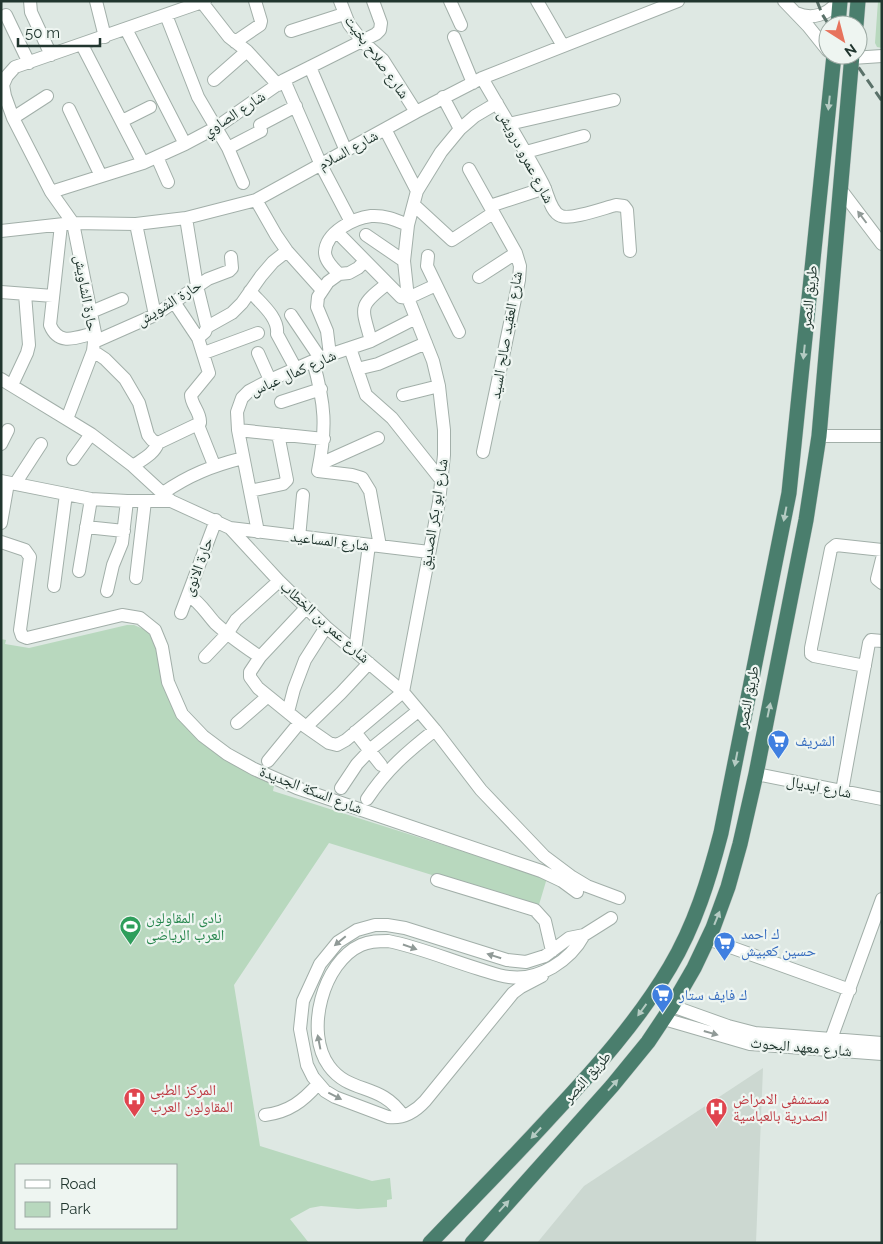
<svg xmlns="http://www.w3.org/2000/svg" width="883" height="1244" viewBox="0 0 883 1244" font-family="Raleway,'Noto Naskh Arabic',sans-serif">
<rect width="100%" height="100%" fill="#dee8e3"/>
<path fill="#ccd8d1" d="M763 1068 756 1243H537L584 1186Z"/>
<path fill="#b8d8be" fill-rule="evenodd" d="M878 1H882V48L877 47 875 43Z
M127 625H134L148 631 156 642 162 681 221 757 246 771 275 781 273 791 547 878 538 908 329 843 234 985 260 1146 372 1181 390 1178 392 1199 387 1200V1207L358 1209 321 1206 310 1208 290 1219 309 1243H1V639L6 640 5 644 29 648ZM16 1165H176V1228H16Z"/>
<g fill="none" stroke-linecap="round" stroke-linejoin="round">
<defs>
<path id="minor" d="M30 1 31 12 51 55
M96 1 105 37
M201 1 229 37 247 51 278 85
M340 1 349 24 362 41 383 60 416 112
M450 1 461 25
M537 1 563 46
M784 1 808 26 828 51
M796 13C812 20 828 15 838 1
M6 15 29 63
M166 15 198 97 228 148 243 183
M126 29 185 144
M291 31 344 14
M454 37 473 83
M235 42 260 25 261 21 255 1
M82 45 143 163
M852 58 882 56
M310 67 346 151
M482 78C502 113 524 148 543 184 548 193 550 212 561 216 571 220 604 208 616 205L624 206 627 210 630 251
M214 80 247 51
M284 80 321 165 351 222
M443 97 460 129
M69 109 101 176
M13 118 47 96
M122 121 150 107
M509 124 614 100
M260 125 296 106
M385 129 417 191
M228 148 261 131
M526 152 584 136
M157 157 168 182
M469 169 516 253 520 266 519 280 483 452
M841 190 882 244
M51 192 143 163 185 144 217 127 284 80 376 34 380 30 381 23 373 1
M256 200 276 235 287 251 322 290
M414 205 452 240 493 213
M490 206 545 188
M186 218 197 286 207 327 205 332 198 338
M136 224 155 315
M61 225 50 325C59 347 77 337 95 333
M1 231 73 223 136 224 186 218 256 200 416 112 482 78 678 1
M337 232 401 297 408 298 436 285
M366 235 404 261
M428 256 427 266 459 332
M339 274C333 268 325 261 325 252 326 232 354 218 371 216 385 215 396 220 408 225
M479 277 516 253
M250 291C260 303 279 317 277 334L296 369
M1 292 53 296
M91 312 122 299
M291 315 320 358
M207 327 232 313 242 303 261 276 273 262 287 251
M371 341C362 307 357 307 387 284
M94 342 155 315 208 279 229 271 232 268 231 257
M350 348 366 395 392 418 442 481
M93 351 105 359 125 379 139 403 148 435 152 440 158 443
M204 353 258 333
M258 353 270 380
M330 355 327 331 317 307 318 297 328 282 339 274 349 273 358 268 365 261
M313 361C325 404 327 427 318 471L352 475 362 478 370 491 380 546
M357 369 378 364 426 343
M1 379 91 434 133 466 171 501 230 528 279 581 326 627 403 692 435 730 481 790 544 856 572 877 587 886 619 898
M12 385 27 353 29 345 25 294
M403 395 439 386
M281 402 321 389
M67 419 93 351 95 333 73 223 51 192 13 118 5 96 3 85 7 76 15 67 205 1
M198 425 214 465
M238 430 324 439
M819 436H882
M158 443 200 423C201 412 191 405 191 395L209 373 198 338 174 302
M1 444 8 430
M73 459 91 434
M320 464 378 438
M133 466C143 459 154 454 158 443
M1 481 91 499 127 501H171
M15 484 41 444
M250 491 283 484 287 480 278 434
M163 493C189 475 212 466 243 458
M1 523 8 483
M86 527 124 531
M230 528 429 552
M258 532 238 430 237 412 242 398 249 391 270 380 320 358 371 341 416 318
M299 538 303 495
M1 542 25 550 30 557 20 630 22 636 27 638 122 615 140 618 155 630 162 647 168 682 182 714 203 736 227 754 254 769 297 788 541 871 562 881 577 892
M882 559 877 579 882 583
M79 571 91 499
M136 578 145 501
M54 586 66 494
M107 591 113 565 122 543 127 501
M188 595C200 602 206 613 215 623 229 636 244 646 260 657
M306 608 260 657 250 672V677L258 688 306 727 329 743 337 745 346 740 403 692 439 502 444 455V430L441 404 439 386 433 361 408 298 404 261 408 225 417 191 441 152 460 129 475 116 497 103
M181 613 216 520
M355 651 369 545
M205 657 227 634 236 620 279 581
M865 666 814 656 811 654V648L831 549 836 545 882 550
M288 712 294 689 305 660 326 627
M237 723 268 696
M306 727 341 693 369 663
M355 732 381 765
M268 761 300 722
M756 774 882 799
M341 788 357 764 372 748 418 711
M842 791 869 643 871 640 882 641
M367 799C387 769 407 752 435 730
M437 880 535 910 545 921 552 951
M708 939 850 990
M543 972 542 976 521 987 513 993 425 1101C415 1112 403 1119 388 1117L335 1097 325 1091 313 1077 307 1065 300 1029 303 1001 320 964 338 942 357 930 375 925H387L405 928 507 960 526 962 545 956 569 938 584 935 611 918
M672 1006 728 1026 755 1033 882 1043
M664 1019 750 1044 882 1054
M831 1039 882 899
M265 1115C289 1112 303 1101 318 1084
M403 1116C381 1082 350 1095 329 1066 304 1032 323 962 361 945 370 941 379 941 388 941 419 947 449 960 479 969 489 972 499 976 509 977 539 981 570 961 584 935"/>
<path id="trunk" d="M838 25 840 1
M856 25 858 1
M430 1243C471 1200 513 1158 553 1114 596 1068 638 1021 670 967 695 925 709 879 721 833L789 493 834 55
M472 1243 612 1086 648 1042 672 1006 694 968 713 928 728 887 740 844 756 774 806 520 819 436 852 55"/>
</defs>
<use href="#minor" stroke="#a2afa9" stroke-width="14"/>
<use href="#trunk" stroke="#bcc3c1" stroke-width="16"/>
<use href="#minor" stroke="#fff" stroke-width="12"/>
<use href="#trunk" stroke="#4a7e6d" stroke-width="15"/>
<path stroke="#5b726a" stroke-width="3" stroke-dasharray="10 5" stroke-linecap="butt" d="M817 1 822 14 829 25
M850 55 882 101"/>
</g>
<defs><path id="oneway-solid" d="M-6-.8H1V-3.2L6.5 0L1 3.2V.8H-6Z" transform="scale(1.25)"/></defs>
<g fill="#b5cbc3">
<use href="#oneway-solid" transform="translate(829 103) rotate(96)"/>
<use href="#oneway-solid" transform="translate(804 352) rotate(96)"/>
<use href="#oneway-solid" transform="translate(785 514) rotate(101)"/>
<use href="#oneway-solid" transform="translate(769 710) rotate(-78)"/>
<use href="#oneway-solid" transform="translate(736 759) rotate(101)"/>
<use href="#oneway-solid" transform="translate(717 918) rotate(-68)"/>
<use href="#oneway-solid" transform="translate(642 1010) rotate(126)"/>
<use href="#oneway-solid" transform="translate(613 1085) rotate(-48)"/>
<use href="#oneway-solid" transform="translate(536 1133) rotate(133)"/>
<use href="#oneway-solid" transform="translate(504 1206) rotate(-48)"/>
</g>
<g fill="#909a97">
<use href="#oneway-solid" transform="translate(862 217) rotate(-127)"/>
<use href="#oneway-solid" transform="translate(340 941) rotate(140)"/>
<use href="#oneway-solid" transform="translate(410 947) rotate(19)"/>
<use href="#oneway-solid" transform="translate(494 956) rotate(-163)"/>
<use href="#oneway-solid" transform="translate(711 1033) rotate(16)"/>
<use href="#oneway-solid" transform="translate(319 1042) rotate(-101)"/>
<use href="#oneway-solid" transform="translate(335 1096) rotate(27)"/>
</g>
<defs>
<symbol id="supermarket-pin" viewBox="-11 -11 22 30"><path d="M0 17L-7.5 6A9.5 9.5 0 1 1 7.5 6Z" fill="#3f7fe0" stroke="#eef5f1"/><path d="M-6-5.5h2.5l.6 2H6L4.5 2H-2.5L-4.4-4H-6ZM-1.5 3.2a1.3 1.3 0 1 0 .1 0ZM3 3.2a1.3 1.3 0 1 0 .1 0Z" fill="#fff"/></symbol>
<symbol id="stadium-pin" viewBox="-11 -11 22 30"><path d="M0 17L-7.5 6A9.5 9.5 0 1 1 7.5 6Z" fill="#2e9e5b" stroke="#eef5f1"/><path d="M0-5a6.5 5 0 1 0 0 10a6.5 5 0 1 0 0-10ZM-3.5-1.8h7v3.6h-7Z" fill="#fff"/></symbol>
<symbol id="hospital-pin" viewBox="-11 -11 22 30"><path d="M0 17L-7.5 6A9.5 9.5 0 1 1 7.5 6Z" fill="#e0444e" stroke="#eef5f1"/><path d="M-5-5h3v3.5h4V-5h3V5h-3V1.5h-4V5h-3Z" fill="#fff"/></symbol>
</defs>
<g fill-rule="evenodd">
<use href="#supermarket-pin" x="766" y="728" width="25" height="34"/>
<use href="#stadium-pin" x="118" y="914" width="25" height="34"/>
<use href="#supermarket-pin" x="712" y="930" width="25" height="34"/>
<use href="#supermarket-pin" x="650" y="982" width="25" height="34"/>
<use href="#hospital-pin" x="122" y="1086" width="25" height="34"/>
<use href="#hospital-pin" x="704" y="1096" width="25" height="34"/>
</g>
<g text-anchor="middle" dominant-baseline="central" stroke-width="4.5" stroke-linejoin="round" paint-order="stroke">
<g font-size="15" fill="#21362f" stroke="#eef5f1">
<text transform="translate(377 57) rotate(54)">شارع صلاح بخيت</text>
<text transform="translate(234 114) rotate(-33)">شارع الصاوي</text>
<text transform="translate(348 150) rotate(-29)">شارع السلام</text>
<text transform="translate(526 157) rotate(62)">شارع عمرو درويش</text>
<text transform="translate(86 293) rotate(80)">حارة الشاويش</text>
<text transform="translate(809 297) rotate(-84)">طريق النصر</text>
<text transform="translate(169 303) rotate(-32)">حارة الشويش</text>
<text transform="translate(506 335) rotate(-80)">شارع العقيد صالح السيد</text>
<text transform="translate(293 373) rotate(-24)">شارع كمال عباس</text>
<text transform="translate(434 514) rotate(-81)">شارع ابو بكر الصديق</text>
<text transform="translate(330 541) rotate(7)">شارع المساعيد</text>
<text transform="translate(198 567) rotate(-70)">حارة الانوى</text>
<text transform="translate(325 622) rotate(42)">شارع عمر بن الخطاب</text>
<text transform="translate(748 697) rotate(-79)">طريق النصر</text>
<text transform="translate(819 787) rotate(11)">شارع ايديال</text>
<text transform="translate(311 790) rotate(21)">شارع السكة الجديدة</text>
<text transform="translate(801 1047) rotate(5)">شارع معهد البحوث</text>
<text transform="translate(587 1077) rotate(-48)">طريق النصر</text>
</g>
<g font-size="15" fill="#366cbe" stroke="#eef5f1" text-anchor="start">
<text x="795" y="741">الشريف</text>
<text x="741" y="934">ك احمد<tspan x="741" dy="17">حسين كعبيش</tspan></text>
<text x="679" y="995">ك فايف ستار</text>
</g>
<g font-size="15" fill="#27864d" stroke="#eef5f1" text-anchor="start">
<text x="146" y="918">نادى المقاولون<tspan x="146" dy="17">العرب الرياضى</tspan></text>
</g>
<g font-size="15" fill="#be3a42" stroke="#eef5f1" text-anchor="start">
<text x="150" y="1090">المركز الطبى<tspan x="150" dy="17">المقاولون العرب</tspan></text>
<text x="733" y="1099">مستشفى الامراض<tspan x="733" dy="17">الصدرية بالعباسية</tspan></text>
</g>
</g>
<rect width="883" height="1244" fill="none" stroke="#21362f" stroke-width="5"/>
<rect x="15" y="1164" width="162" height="65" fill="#eef5f1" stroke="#9ca9a3"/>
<rect x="25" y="1180" width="25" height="8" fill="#ffffff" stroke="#9ca9a3"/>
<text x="60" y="1189" font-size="15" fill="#21362f">Road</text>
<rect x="25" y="1202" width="25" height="15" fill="#b8d8be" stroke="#9ca9a3"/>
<text x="60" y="1214" font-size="15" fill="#21362f">Park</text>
<g transform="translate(843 40) rotate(144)"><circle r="24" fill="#eef5f1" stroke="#9ca9a3"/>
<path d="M0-4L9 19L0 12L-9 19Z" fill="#e7735d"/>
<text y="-8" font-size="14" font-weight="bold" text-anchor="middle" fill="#21362f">N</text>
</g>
<path d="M18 38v8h82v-8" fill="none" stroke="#21362f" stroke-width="2.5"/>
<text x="25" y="38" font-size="15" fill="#21362f" stroke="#eef5f1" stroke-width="4" paint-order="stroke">50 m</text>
</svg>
